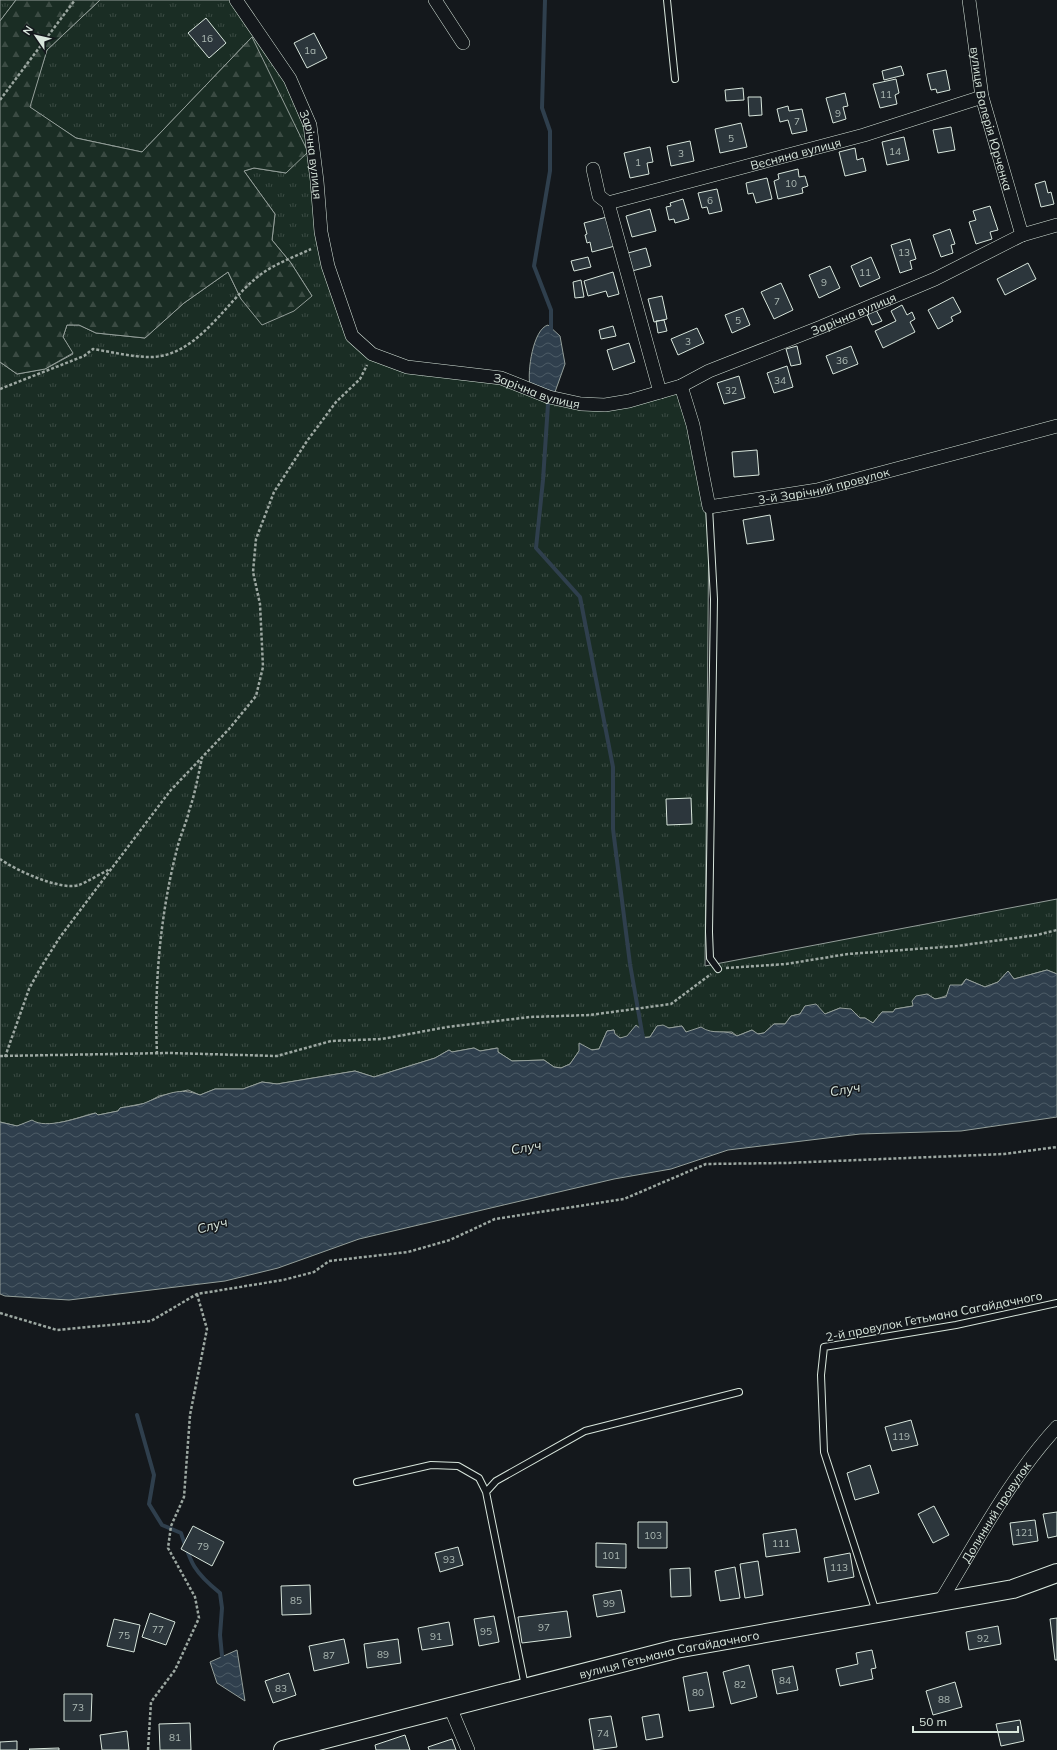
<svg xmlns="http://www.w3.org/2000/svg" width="1057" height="1750" viewBox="0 0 1057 1750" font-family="Mulish,sans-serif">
<defs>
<pattern id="grass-tufts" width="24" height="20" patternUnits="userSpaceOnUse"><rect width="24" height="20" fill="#1a2d24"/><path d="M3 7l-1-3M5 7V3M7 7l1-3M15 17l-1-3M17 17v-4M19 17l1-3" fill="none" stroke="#3b4b43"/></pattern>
<pattern id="forest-firs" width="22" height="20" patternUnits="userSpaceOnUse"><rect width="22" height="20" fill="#1a2d24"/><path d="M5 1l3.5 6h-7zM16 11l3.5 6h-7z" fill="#3b4b43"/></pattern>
<pattern id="water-waves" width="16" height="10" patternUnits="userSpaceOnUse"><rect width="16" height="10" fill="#2f3f4d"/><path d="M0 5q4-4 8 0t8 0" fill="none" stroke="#4c5b66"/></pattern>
</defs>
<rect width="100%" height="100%" fill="#14181c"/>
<path fill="url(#grass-tufts)" stroke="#939e99" d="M0 0H16L0 21Z
M100 0H236L238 3 310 125 321 232 352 336 407 367 501 378 581 404 681 386 709 507 705 966 1057 899V974L1047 970 1014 979 1008 971 998 982 985 987 966 979C958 990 947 997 935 999L927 994 913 1006 895 1009 894 1012H882L873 1023 865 1018H860L840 1008 825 1014 805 1006 800 1014 791 1016 785 1024H774L764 1033 757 1034 752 1030 737 1036 732 1032H686L682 1026 669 1028 657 1026 650 1037C640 1038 630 1036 620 1038L614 1034V1030L607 1031 599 1049 579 1051 570 1064 561 1068 554 1067 544 1060 512 1061 498 1052 497 1048 480 1051 474 1048 452 1052 449 1050 435 1058 374 1077 355 1071 277 1084 262 1082 243 1089H215L200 1095 188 1090 159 1096 146 1103 120 1108 118 1111 98 1115 95 1113C79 1117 46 1130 32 1121L17 1126 0 1122V362L17 374 45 369 73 354 63 337 67 325H79L96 333 145 338 184 303 228 272 241 299 312 296 291 263 272 240 275 214 244 171 254 168 286 173 252 37 142 152 76 138 29 107 47 50Z"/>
<path fill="url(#forest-firs)" stroke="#939e99" d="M16 0H100L47 50 30 107 76 138 142 152 252 37 308 152 286 173 254 168 244 171 275 214 272 240 291 263 312 296 294 311 262 325 241 299 228 272 184 303 145 338 96 333 79 325H67L63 337 73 353 45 369 17 374 0 362V21Z"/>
<path fill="url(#water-waves)" stroke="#939e99" d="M548 325 560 336 565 364 555 392 552 394 530 385C527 372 533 329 548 325Z
M1047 970 1057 974V1117L961 1131 860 1134 728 1150 671 1169 614 1179 359 1239 278 1268 225 1281 69 1300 5 1296 0 1294V1122L17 1126 32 1120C46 1130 80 1117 96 1113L98 1115 118 1111 120 1108C129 1106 139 1106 147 1102 167 1094 179 1087 200 1095L215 1089H243L262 1082 277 1084 355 1071 374 1077 435 1058 449 1050 452 1052 474 1048 480 1051 498 1048V1052L512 1061 544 1060 554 1067 561 1068 570 1064 579 1051V1043L592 1050 599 1049 607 1031 614 1030 615 1034 620 1038 627 1036 636 1025 641 1029 643 1038 650 1037 657 1026 663 1025 669 1028 682 1026 686 1032 701 1027C714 1036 725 1028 737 1036L752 1030 758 1034 764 1033 774 1024H785L791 1016 800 1014 805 1006 816 1004 825 1014 840 1008 851 1009 860 1018H865L873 1023 882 1012H893L895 1009 913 1006 912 1001 916 996 927 994 935 999 946 997 950 985H962L966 979 985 987 998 982 1008 971 1014 979Z
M237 1650 245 1701 217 1683 210 1662Z"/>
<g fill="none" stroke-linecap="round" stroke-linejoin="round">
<path stroke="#2f3f4d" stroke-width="4" d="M545 0 542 108 550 131V171L534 266 551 310V332
M548 404 543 480 536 548 580 597 613 767V829L630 964 643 1038
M137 1415 154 1475 149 1504 162 1525 181 1533C191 1564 194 1572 220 1593L222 1608 220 1635 222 1656"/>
</g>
<path fill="#2c363c" stroke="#d8e6dc" d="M206 18 226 43 209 58 188 33Z
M314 33 327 58 307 68 294 43Z
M901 66 904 75 884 80 882 71Z
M946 70 950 90 937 93 936 89 931 90 927 74Z
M896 79 899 93 895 95 897 104 880 108 873 84Z
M743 88 744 100 726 101 725 90Z
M845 93 848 106 843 107 846 119 833 123 826 98Z
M748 97H761L762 115 749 116Z
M788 106 789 111 802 109 807 131 792 134 788 120 780 122 777 109Z
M741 123 747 147 720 153 715 129Z
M951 127 955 150 938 153 933 130Z
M904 137 909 160 887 165 882 142Z
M690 141 694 161 671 166 667 146Z
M650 147 653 162 647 163 649 174 630 178 624 153Z
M855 148 857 160 863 158 866 171 845 176 839 152Z
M798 169 799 177 805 176 808 186 802 188 803 193 778 199 774 181 779 179 778 174Z
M767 178 772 199 756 203 753 193 748 194 746 183Z
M1045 181 1048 193 1051 192 1054 204 1041 207 1035 184Z
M717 189 722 211 709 214 707 207 702 208 698 193Z
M683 199 689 219 675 223 674 219 669 220 666 207 671 206 670 203Z
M990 206 998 230 990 232 992 239 976 244 969 222 976 220 973 211Z
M650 209 656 231 632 237 626 216Z
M607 217 615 246 592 252 590 242 587 243 585 235 587 234 584 223Z
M950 229 955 244 951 245 953 253 941 257 933 235Z
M910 239 916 259 910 261 912 269 900 273 891 245Z
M646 248 651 266 632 271 628 253Z
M588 257 591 267 574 271 571 261Z
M871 257 880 278 860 287 851 266Z
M1028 263 1036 279 1005 295 997 279Z
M830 266 840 288 819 298 809 275Z
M613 272 619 294 608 297 606 291 588 296 584 281Z
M581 280 584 297 575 298 573 282Z
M781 283 793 310 774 319 761 292Z
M662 296 667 319 654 322 648 299Z
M953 297 961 312 951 317 953 321 938 329 928 310Z
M902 305 907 315 912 312 915 319 910 322 915 332 883 348 875 331 896 321 891 311Z
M874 306 882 321 872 325 865 310Z
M743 308 750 325 732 333 725 315Z
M664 320 667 331 658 333 656 321Z
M613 326 616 336 601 339 599 330Z
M697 328 704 343 678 355 671 339Z
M629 343 635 362 613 370 607 350Z
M797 346 801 364 791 366 786 349Z
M851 346 858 364 833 374 826 356Z
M787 366 793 387 774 393 767 373Z
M739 376 745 398 724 404 717 383Z
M757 450 759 475 734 477 732 452Z
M770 515 774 540 747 544 743 520Z
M691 798 692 824 667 825 666 799Z
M911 1420 918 1445 892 1451 885 1427Z
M870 1465 879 1493 855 1500 847 1473Z
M934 1506 949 1535 933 1543 918 1514Z
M1057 1512V1536L1048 1538 1043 1514Z
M1035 1520 1038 1541 1013 1545 1010 1523Z
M638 1522H667V1548H638Z
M193 1526 224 1542 212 1566 181 1549Z
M796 1529 800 1552 766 1557 763 1534Z
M596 1543 626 1544V1568L596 1567Z
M458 1547 463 1565 440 1572 435 1553Z
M850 1553 854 1577 828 1582 824 1558Z
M758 1561 763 1595 745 1598 740 1564Z
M735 1567 740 1598 720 1601 715 1571Z
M690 1568 691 1596 671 1597 670 1569Z
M310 1585 311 1614 282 1615 281 1586Z
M621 1590 625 1612 597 1617 593 1595Z
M567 1611 571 1637 522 1643 518 1617Z
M150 1613 175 1622 166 1645 142 1637Z
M494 1616 499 1642 479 1646 474 1619Z
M1057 1618V1660H1055L1050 1619Z
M114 1619 140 1625 134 1652 107 1646Z
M449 1622 453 1645 422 1650 418 1628Z
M998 1626 1001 1644 969 1650 966 1632Z
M344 1639 349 1663 314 1671 309 1646Z
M398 1639 401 1663 367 1668 364 1644Z
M872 1650 876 1668 871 1669 873 1679 840 1686 836 1669 858 1664 856 1653Z
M749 1665 757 1697 731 1704 723 1672Z
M793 1666 798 1690 777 1694 772 1670Z
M707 1672 714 1707 689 1711 683 1677Z
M289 1673 296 1695 273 1703 265 1681Z
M955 1682 962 1707 933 1715 926 1691Z
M64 1694H92L91 1721H64Z
M659 1714 663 1737 646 1740 642 1717Z
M611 1716 617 1747 594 1750 589 1719Z
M1020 1720 1024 1741 1001 1746 996 1724Z
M190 1723 191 1750H160L159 1724Z
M127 1731 129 1750H102L100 1735Z
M405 1735 410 1750H376L375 1745Z
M452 1739 456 1750H429L428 1747Z
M17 1741V1750H0V1742Z
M59 1748V1750H30L29 1749Z"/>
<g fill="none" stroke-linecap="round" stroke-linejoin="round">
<defs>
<path id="service" d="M667 0 675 79
M709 507 714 599 709 932 710 958 718 969
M357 1482 431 1465 458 1466 479 1478 486 1492
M876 1612 824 1452 821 1375 824 1347 956 1325 1057 1303
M525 1686 486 1492 496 1481 585 1431 739 1392"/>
<g id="minor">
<path id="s1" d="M236 0 290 79 310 125 317 181 321 232 328 266 352 336 372 354 407 367 501 378 549 397 581 404 605 405 629 401 681 386 709 371 821 327 935 279 1022 235 1057 225"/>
<path d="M435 0 463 43"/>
<path id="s2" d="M969 0 982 97 1022 235"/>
<path id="s3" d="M593 169 599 196 608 203 864 135 982 97"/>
<path d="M608 203 660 392"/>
<path id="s4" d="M681 386 693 425 709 507 817 490 1057 426"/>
<path id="s5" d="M940 1602C976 1543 1010 1478 1057 1427"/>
<path d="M450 1707 468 1750"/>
</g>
<g id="secondary">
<path id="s6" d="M283 1750 676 1649 1013 1589 1057 1573"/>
</g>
</defs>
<use href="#service" stroke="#d8e6dc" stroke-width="8"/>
<use href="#minor" stroke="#d8e6dc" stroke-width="14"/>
<use href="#secondary" stroke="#d8e6dc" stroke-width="20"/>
<path stroke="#9da8a2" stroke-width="2.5" stroke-dasharray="3 2" stroke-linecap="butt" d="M0 100 75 0
M0 389 84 356 93 349C112 352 132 357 150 357 196 357 224 305 255 279 271 265 292 258 311 249
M0 859C15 870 61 891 79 885 89 881 100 874 110 869
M726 968 786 964 848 954 957 946 1037 935 1057 930
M157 1054C154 986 160 915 177 849 180 836 186 824 189 811 195 794 198 776 202 758
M0 1056 169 1053 277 1056 331 1041 382 1039 447 1027 530 1017 590 1015 671 1004 711 974
M5 1057 29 989 41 967 60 937 170 791 229 729 256 696 263 667 260 604 253 572 256 539 274 492 307 441 336 402 360 379 367 365
M0 1313 57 1330 151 1321 197 1294 283 1280 314 1272 329 1261 408 1252 450 1240 495 1219 624 1199 706 1164 786 1163 1004 1154 1057 1147
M148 1750 151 1702 175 1670 199 1618 195 1597 168 1548 171 1526 184 1497 190 1415 207 1329 197 1294"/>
<use href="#service" stroke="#14181c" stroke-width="6"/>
<use href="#minor" stroke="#14181c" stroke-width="13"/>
<use href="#secondary" stroke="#14181c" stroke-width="18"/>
</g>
<g text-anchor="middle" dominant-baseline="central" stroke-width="3" stroke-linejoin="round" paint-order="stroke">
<g font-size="10" fill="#adbab4">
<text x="207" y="38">16</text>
<text x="310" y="50">1а</text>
<text x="886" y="94">11</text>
<text x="838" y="113">9</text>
<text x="797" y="121">7</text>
<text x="731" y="138">5</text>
<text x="895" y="151">14</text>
<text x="681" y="153">3</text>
<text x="638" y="162">1</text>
<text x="791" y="183">10</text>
<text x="710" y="200">6</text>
<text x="904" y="252">13</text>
<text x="865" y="272">11</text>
<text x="824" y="282">9</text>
<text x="777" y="301">7</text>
<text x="738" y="320">5</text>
<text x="688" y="341">3</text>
<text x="842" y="360">36</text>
<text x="780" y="380">34</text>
<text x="731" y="390">32</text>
<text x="901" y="1436">119</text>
<text x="1024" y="1532">121</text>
<text x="653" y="1535">103</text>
<text x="781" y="1543">111</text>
<text x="203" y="1546">79</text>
<text x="611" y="1555">101</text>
<text x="449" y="1559">93</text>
<text x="839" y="1567">113</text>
<text x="296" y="1600">85</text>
<text x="609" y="1603">99</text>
<text x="544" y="1627">97</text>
<text x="158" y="1629">77</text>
<text x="486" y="1631">95</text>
<text x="124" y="1635">75</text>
<text x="436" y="1636">91</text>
<text x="983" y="1638">92</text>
<text x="383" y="1654">89</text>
<text x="329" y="1655">87</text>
<text x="785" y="1680">84</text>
<text x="740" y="1684">82</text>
<text x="281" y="1688">83</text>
<text x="698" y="1692">80</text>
<text x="944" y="1699">88</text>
<text x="78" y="1707">73</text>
<text x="603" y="1733">74</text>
<text x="175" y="1737">81</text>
</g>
<g font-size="12" fill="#d8e6dc" stroke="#14181c">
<text stroke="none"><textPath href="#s2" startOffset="121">вулиця Валерія Юрченка</textPath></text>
<text stroke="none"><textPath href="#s3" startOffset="233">Весняна вулиця</textPath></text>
<text stroke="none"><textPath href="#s1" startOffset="175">Зарічна вулиця</textPath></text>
<text stroke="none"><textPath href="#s1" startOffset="895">Зарічна вулиця</textPath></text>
<text stroke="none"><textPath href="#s1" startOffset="559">Зарічна вулиця</textPath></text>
<text stroke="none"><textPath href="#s4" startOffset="241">3-й Зарічний провулок</textPath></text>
<text transform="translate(934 1316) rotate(-11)">2-й провулок Гетьмана Сагайдачного</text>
<text stroke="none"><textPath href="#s5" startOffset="106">Долинний провулок</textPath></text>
<text stroke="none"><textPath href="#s6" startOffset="398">вулиця Гетьмана Сагайдачного</textPath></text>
</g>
<g font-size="13" font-style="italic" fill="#d8e6dc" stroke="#14181c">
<text transform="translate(845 1089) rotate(-10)">Случ</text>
<text transform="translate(526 1147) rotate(-10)">Случ</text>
<text transform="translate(212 1225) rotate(-15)">Случ</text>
</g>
</g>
<g transform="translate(36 36) rotate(304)" stroke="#14181c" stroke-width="3" paint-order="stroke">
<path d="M0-3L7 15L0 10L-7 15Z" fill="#d8e6dc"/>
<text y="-6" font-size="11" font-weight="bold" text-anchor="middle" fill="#d8e6dc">N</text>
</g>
<path d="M913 1726v6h105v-6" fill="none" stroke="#d8e6dc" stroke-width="2"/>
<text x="919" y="1726" font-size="12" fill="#d8e6dc" stroke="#14181c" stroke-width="3" paint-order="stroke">50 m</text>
</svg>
